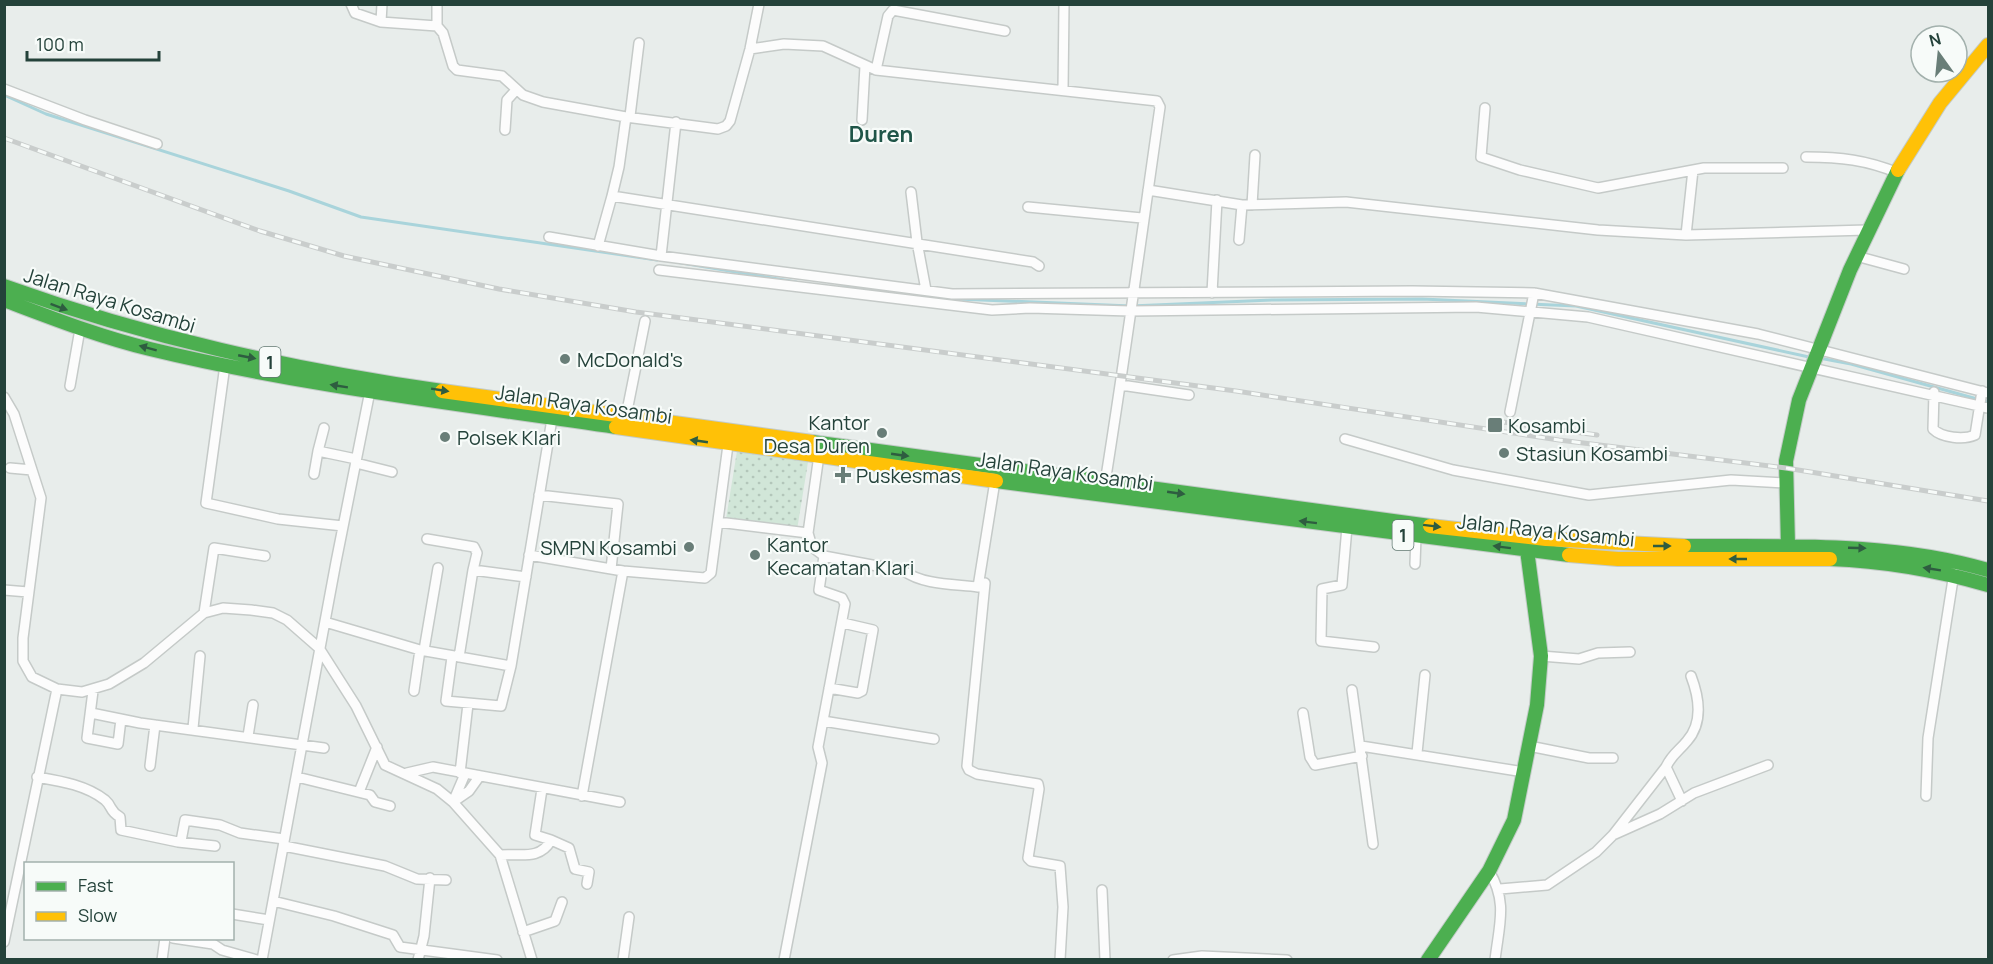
<svg xmlns="http://www.w3.org/2000/svg" width="1993" height="964" viewBox="0 0 1993 964" font-family="Manrope,sans-serif">
<defs>
<pattern id="grass-dots" width="8" height="8" patternUnits="userSpaceOnUse" patternTransform="scale(1.5)"><rect width="8" height="8" fill="#d1e6d8"/><path d="M2 2h.1M6 6h.1" fill="none" stroke="#b3c6ba" stroke-width="1.8" stroke-linecap="round"/></pattern>
</defs>
<rect width="100%" height="100%" fill="#e8edeb"/>
<path fill="url(#grass-dots)" d="M737 451 808 462 797 530 726 519Z"/>
<g fill="none" stroke-linecap="round" stroke-linejoin="round">
<path stroke="#a9d4db" stroke-width="3" d="M4 95 46 114 289 191 361 217 657 260
M676 262 796 282
M842 287 957 299 1131 306 1272 300 1422 299 1576 306 1809 357
M1819 358 1851 364 1988 402"/>
<defs>
<path id="street" d="M351 4 355 13 381 22 437 26
M437 4V26L443 33 453 66 457 70 502 76 523 95 543 102 626 117 718 129 726 126 730 121 750 49 759 4
M381 22 382 4
M750 49 784 44 823 46 876 70 1157 101 1160 107C1142 232 1125 358 1105 483
M876 70 888 16 893 10 1005 31
M4 89 85 120 157 144
M1063 90 1064 4
M1485 108 1481 157 1520 170 1598 188 1704 168H1783
M630 116 639 43
M626 117 619 167 612 196 1033 262 1039 266
M862 120 865 66
M505 130 507 100 516 90
M1806 157C1840 157 1867 160 1898 173
M1148 190 1242 205 1346 202 1598 230 1686 235 1867 230
M911 192 917 242 926 290
M1252 205 1255 155
M1028 207 1142 218
M1686 235 1693 170
M549 237 661 256 952 294 1412 291 1534 293 1758 334 1988 393
M1239 240 1242 205
M598 246 612 196
M661 256 676 122
M1856 256 1904 269
M659 270 992 310 1030 308 1130 311 1476 307 1588 317 1988 408
M1212 293 1217 200
M225 365 206 503 278 519 343 526
M1121 385 1189 395
M70 386 80 329
M1934 392 1933 429C1942 438 1964 440 1975 435L1982 391
M4 397 14 414 41 498 23 638V661L32 677 57 689 82 692 109 684 144 663 204 613 223 608 251 610 273 613 287 620 319 648 356 706 385 765 437 789 453 802 500 855 532 960
M1510 412 1534 293
M626 416 645 321
M1345 439 1453 470 1589 495 1731 480 1786 483
M318 451 324 428
M356 463 392 472
M10 468 32 470
M314 474 318 451 356 459
M539 495 618 504 611 569
M718 522 808 533
M1347 527 1342 585 1322 589 1321 641 1374 647
M427 539 474 547 477 553 473 570
M529 555 623 571 705 578 711 573 728 445
M824 556 904 571C923 585 954 584 978 587L995 481
M1415 564 1416 536
M985 583 967 766 969 770 977 774 1038 784 1039 789 1028 858 1031 861 1060 866 1063 907 1060 960
M4 590 28 592
M204 613 214 548 265 556
M325 622 420 650 511 666
M424 650 438 568
M1541 656 1579 659 1598 653 1630 652
M452 657 446 701 501 706 511 666 552 419
M459 657 473 570 526 577
M829 688 858 693 862 691 873 630 843 623
M1352 690 1373 844
M93 691 87 738 118 744 121 719
M414 691 420 650
M91 713 140 723 324 748
M1303 713 1310 757 1315 765 1362 756
M823 721 934 739
M193 728 200 656
M248 736 253 705
M1361 746 1524 772
M1529 746 1589 758H1613
M1417 753 1425 675
M150 766 155 725
M407 773 433 767 620 802
M460 773 468 704
M37 777C60 781 86 785 105 800 113 807 109 811 120 817L121 830 178 842 215 846
M297 777 370 795 375 802 390 806
M359 792 377 747
M582 796 623 571
M1926 796 1928 738 1954 573
M1682 801 1666 767C1672 754 1679 751 1687 741 1703 723 1699 697 1691 676
M453 802 469 791 479 777
M453 802 465 774
M1613 835 1666 767
M551 840 569 848 575 869 589 872 587 884
M181 841 185 820 220 825 240 833 284 839
M284 846 385 866 417 879 446 880
M500 855C519 853 540 861 551 840L535 835 542 789
M1489 871C1508 902 1499 925 1495 960
M1500 889 1547 885 1596 852 1613 835 1660 814 1694 793 1768 765
M1102 890 1105 960
M273 901 334 916 393 935 400 947 497 960
M232 914 269 920
M523 932 555 921 562 902
M173 938 213 944 222 950 257 960
M4 942 57 689
M162 960 165 938
M262 960 336 562 370 391
M418 960 424 936 430 878
M623 960 629 917
M784 960 822 763 818 747 845 604 842 598 819 590 824 556 812 547 808 533 819 455
M1173 960 1202 956 1287 960"/>
<path id="fast" d="M4 286C149 338 290 369 442 391
M4 300C52 318 100 337 150 349 303 386 461 404 616 427
M812 442 1430 526
M996 481 1569 555
M1684 546C1786 547 1888 541 1988 570
M1788 546 1786 461 1799 400 1850 270 1898 170
M1830 559C1884 561 1936 570 1988 585
M1428 960 1489 871 1514 820 1537 705 1541 656 1527 550"/>
<path id="slow" d="M1898 170 1940 103 1988 45
M442 391 812 442
M616 427 996 481
M1430 526 1546 539 1684 546
M1569 555 1618 559H1830"/>
</defs>
<use href="#street" stroke="#c5cac8" stroke-width="12"/>
<use href="#fast" stroke="#c3cbc8" stroke-width="16"/>
<use href="#slow" stroke="#c3cbc8" stroke-width="16"/>
<use href="#street" stroke="#fcfcfc" stroke-width="9"/>
<use href="#fast" stroke="#4caf50" stroke-width="14"/>
<use href="#slow" stroke="#ffc107" stroke-width="14"/>
<defs>
<path id="rail" d="M4 138 260 231 344 256 499 289 636 312 1236 391 1559 440 1786 468 1988 501
M1496 421 1597 435"/>
</defs>
<use href="#rail" stroke="#c9cdcc" stroke-width="5"/>
<use href="#rail" stroke="#f7fbf9" stroke-width="3" stroke-dasharray="9" stroke-linecap="butt"/>
</g>
<defs><path id="oneway-solid" d="M-6-.8H1V-3.2L6.5 0L1 3.2V.8H-6Z" transform="scale(1.5)"/></defs>
<g fill="#2e5d40">
<use href="#oneway-solid" transform="translate(59 307) rotate(20)"/>
<use href="#oneway-solid" transform="translate(148 348) rotate(-165)"/>
<use href="#oneway-solid" transform="translate(247 357) rotate(11)"/>
<use href="#oneway-solid" transform="translate(339 386) rotate(-171)"/>
<use href="#oneway-solid" transform="translate(440 390) rotate(9)"/>
<use href="#oneway-solid" transform="translate(699 441) rotate(-172)"/>
<use href="#oneway-solid" transform="translate(900 455) rotate(8)"/>
<use href="#oneway-solid" transform="translate(1176 493) rotate(8)"/>
<use href="#oneway-solid" transform="translate(1308 522) rotate(-173)"/>
<use href="#oneway-solid" transform="translate(1432 526) rotate(7)"/>
<use href="#oneway-solid" transform="translate(1662 546)"/>
<use href="#oneway-solid" transform="translate(1502 547) rotate(-173)"/>
<use href="#oneway-solid" transform="translate(1857 548) rotate(2)"/>
<use href="#oneway-solid" transform="translate(1738 559) rotate(180)"/>
<use href="#oneway-solid" transform="translate(1932 569) rotate(-171)"/>
</g>
<g fill="#697e78" stroke="#f7fbf9" stroke-width="2">
<circle cx="565" cy="359" r="6"/>
<rect x="1487" y="417" width="16" height="16" rx="3"/>
<circle cx="882" cy="433" r="6"/>
<circle cx="445" cy="437" r="6"/>
<circle cx="1504" cy="453" r="6"/>
<path d="M840 466h6v6h6v6h-6v6h-6v-6h-6v-6h6z"/>
<circle cx="689" cy="547" r="6"/>
<circle cx="755" cy="555" r="6"/>
</g>
<g text-anchor="middle" dominant-baseline="central" stroke-width="4.5" stroke-linejoin="round" paint-order="stroke">
<g fill="#f7fbf9" stroke="#637a73" stroke-width="1.5">
<rect x="259.5" y="347" width="21" height="30" rx="4.5"/>
<rect x="1392.5" y="520" width="21" height="30" rx="4.5"/>
</g>
<g font-size="18" font-weight="bold" fill="#24423a">
<text x="270" y="362">1</text>
<text x="1403" y="535">1</text>
</g>
<g font-size="20" fill="#24423a" stroke="#f7fbf9">
<text transform="translate(110 300) rotate(17)">Jalan Raya Kosambi</text>
<text transform="translate(584 404) rotate(8)">Jalan Raya Kosambi</text>
<text transform="translate(1065 471) rotate(8)">Jalan Raya Kosambi</text>
<text transform="translate(1546 530) rotate(6)">Jalan Raya Kosambi</text>
</g>
<g font-size="20" fill="#24423a" stroke="#f7fbf9" text-anchor="start">
<text x="577" y="359">McDonald's</text>
<text x="870" y="422" text-anchor="end">Kantor<tspan x="870" dy="23">Desa Duren</tspan></text>
<text x="1508" y="425">Kosambi</text>
<text x="457" y="437">Polsek Klari</text>
<text x="1516" y="453">Stasiun Kosambi</text>
<text x="856" y="475">Puskesmas</text>
<text x="767" y="544">Kantor<tspan x="767" dy="23">Kecamatan Klari</tspan></text>
<text x="677" y="547" text-anchor="end">SMPN Kosambi</text>
</g>
<g font-size="22" font-weight="bold" fill="#1f5548" stroke="#f7fbf9">
<text x="881" y="134">Duren</text>
</g>
</g>
<rect width="1993" height="964" fill="none" stroke="#24423a" stroke-width="12"/>
<rect x="24" y="862" width="210" height="78" fill="#f7fbf9" stroke="#a3b1ad" stroke-width="1.5"/>
<rect x="36" y="882" width="30" height="9" fill="#4caf50" stroke="#a3b1ad" stroke-width="1.5"/>
<text x="78" y="892" font-size="18" fill="#24423a">Fast</text>
<rect x="36" y="912" width="30" height="9" fill="#ffc107" stroke="#a3b1ad" stroke-width="1.5"/>
<text x="78" y="922" font-size="18" fill="#24423a">Slow</text>
<g transform="translate(1939 54) rotate(345)"><circle r="28" fill="#f7fbf9" stroke="#a3b1ad" stroke-width="1.5"/>
<path d="M0-4.5L10 22L0 15L-10 22Z" fill="#697e78"/>
<text y="-9" font-size="16" font-weight="bold" text-anchor="middle" fill="#24423a">N</text>
</g>
<path d="M27 51v9h132v-9" fill="none" stroke="#24423a" stroke-width="3"/>
<text x="36" y="51" font-size="18" fill="#24423a" stroke="#f7fbf9" stroke-width="4.5" paint-order="stroke">100 m</text>
</svg>
